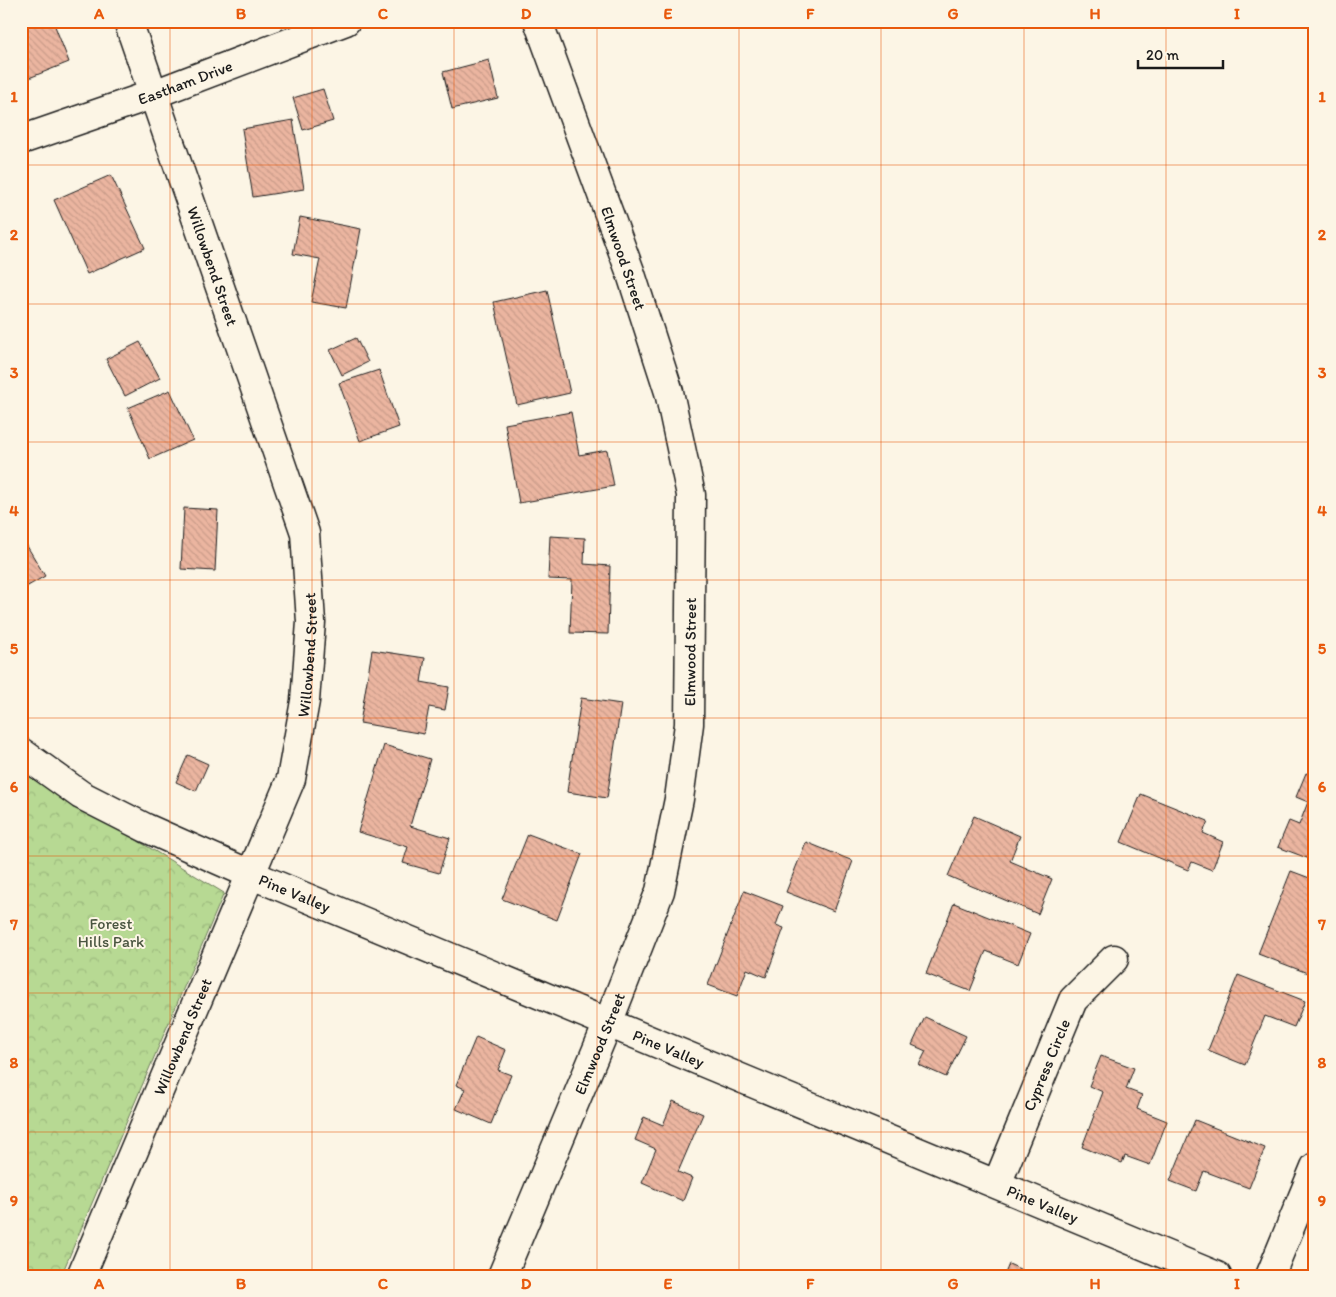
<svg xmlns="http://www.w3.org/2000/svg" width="1336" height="1297" font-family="Itim,sans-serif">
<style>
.forest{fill:url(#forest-crowns);stroke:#6a7a58}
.building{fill:url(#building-back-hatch);stroke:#1c1c1c}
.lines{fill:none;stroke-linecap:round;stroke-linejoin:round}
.minor-casing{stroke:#1c1c1c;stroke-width:31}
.minor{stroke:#fcf5e5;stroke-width:28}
.grid{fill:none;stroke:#e8590c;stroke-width:1;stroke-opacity:0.55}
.labels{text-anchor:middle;stroke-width:4;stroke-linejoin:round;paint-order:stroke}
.street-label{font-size:16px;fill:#1c1c1c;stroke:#fcf5e5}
.park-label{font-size:16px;fill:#4a5540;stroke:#fcf5e5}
.neatline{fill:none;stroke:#e8590c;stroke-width:2}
.grid-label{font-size:16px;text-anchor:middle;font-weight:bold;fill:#e8590c}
</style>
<defs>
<pattern id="forest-crowns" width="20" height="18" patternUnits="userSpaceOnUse" patternTransform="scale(1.25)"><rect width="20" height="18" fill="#b7d993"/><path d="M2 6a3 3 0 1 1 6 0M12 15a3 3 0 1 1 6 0" fill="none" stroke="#9dba7e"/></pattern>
<pattern id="building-back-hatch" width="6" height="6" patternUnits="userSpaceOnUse" patternTransform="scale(1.25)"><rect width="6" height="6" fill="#ebb5a0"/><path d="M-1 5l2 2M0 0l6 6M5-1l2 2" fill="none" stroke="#c99b89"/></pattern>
</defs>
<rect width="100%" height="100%" fill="#fcf5e5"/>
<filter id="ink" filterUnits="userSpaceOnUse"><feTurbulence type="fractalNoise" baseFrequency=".02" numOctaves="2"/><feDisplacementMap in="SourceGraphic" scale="10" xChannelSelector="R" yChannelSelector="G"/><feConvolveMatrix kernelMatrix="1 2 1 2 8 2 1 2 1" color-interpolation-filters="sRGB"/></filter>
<g filter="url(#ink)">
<!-- forest -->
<path class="forest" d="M21,770l203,123 -163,383h-40z"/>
<!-- building -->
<path class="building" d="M21,21h32l16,41 -40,16 -8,-20z
M489,60l9,38 -46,11 -9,-37z
M323,89l10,32 -30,9 -10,-32z
M293,120l11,69 -51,8 -11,-68z
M111,175l34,73 -58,26 -33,-74z
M300,217l61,12 -15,79 -35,-6 9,-43 -27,-5z
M547,290l23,103 -53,12 -23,-103z
M356,338l12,24 -26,13 -12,-25z
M140,342l20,36 -35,18 -19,-37z
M379,370l20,57 -39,14 -21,-58z
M170,390l23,50 -43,19 -22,-51z
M571,412l8,43 28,-5 7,36 -95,17 -14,-79z
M184,508l34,2 -3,61 -34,-2z
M21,536l24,40 -24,14z
M550,536l35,2 -1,26 26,2 -2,68 -38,-1 2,-53 -24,-1z
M372,650l53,8 -4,24 28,5 -4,23 -16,-3 -5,27 -64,-11z
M581,698l40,6 -14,94 -40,-6z
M384,745l46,14 -20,67 40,12 -11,35 -36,-10 5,-16 -50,-15z
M188,755l20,9 -12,27 -20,-9z
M1306,773l9,3v85l-37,-14 11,-26 10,4 9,-23 -12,-5z
M1141,794l67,27 -5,12 20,9 -11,28 -20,-8 -4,8 -67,-28z
M974,816l46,20 -10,25 42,18 -14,35 -90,-38z
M528,834l54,20 -25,66 -55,-21z
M806,842l47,19 -19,50 -48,-19z
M1291,871l24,9v83l-5,11 -52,-20z
M744,891l39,15 -7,19 8,3 -18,49 -19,-8 -10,27 -29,-11z
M954,903l76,31 -12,30 -32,-13 -16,40 -44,-17z
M1238,975l67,26 -11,26 -29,-11 -20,49 -37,-15z
M925,1017l41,19 -20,41 -27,-12 7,-14 -14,-6z
M476,1037l30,13 -8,20 13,5 -20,49 -35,-15 9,-20 -9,-4z
M1101,1056l33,12 -8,21 16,6 -5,14 30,12 -17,44 -25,-9 -3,7 -40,-16 21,-55 -14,-6z
M673,1101l30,13 -25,58 14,6 -9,23 -41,-18 14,-34 -21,-9 9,-23 19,8z
M1195,1120l70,28 -16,40 -45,-17 -8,20 -26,-10z
M1009,1264l26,12h-31z"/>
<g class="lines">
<!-- minor casing -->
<g class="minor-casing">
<g id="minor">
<path id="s1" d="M21,140l133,-46 192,-73"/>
<path id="s2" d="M21,752l60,43 65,33 106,47 965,401"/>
<path id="s3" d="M997,1184l76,-184 41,-41"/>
<path id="s4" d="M81,1276l210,-497 14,-78 6,-79 -6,-89 -177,-512"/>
<path id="s5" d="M502,1276l106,-253 52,-132 19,-92 10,-75 2,-229 -22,-103 -39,-121 -92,-250"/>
<path d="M1270,1276l45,-109"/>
</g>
</g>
<!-- minor -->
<use href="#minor" class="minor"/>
</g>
</g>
<!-- grid -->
<path class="grid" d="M170,21v1255M312,21v1255M454,21v1255M597,21v1255M739,21v1255M881,21v1255M1024,21v1255M1166,21v1255M21,165h1294M21,304h1294M21,442h1294M21,580h1294M21,718h1294M21,856h1294M21,993h1294M21,1132h1294"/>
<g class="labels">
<!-- street labels -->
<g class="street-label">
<text dy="6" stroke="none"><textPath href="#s1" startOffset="174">Eastham Drive</textPath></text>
<text transform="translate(624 258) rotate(71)" y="6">Elmwood Street</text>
<text transform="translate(213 266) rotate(71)" y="6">Willowbend Street</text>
<text dy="6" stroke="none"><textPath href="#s5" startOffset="658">Elmwood Street</textPath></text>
<text dy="6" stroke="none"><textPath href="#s4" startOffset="665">Willowbend Street</textPath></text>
<text dy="6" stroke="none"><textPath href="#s2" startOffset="309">Pine Valley</textPath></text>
<text dy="6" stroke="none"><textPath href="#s4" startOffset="260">Willowbend Street</textPath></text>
<text dy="6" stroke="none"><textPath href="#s5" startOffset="252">Elmwood Street</textPath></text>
<text dy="6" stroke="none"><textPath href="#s2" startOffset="714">Pine Valley</textPath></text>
<text dy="6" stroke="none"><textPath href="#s3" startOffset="129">Cypress Circle</textPath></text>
<text dy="6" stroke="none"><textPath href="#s2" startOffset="1119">Pine Valley</textPath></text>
</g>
<!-- park labels -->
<g class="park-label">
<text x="111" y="929">Forest<tspan x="111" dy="18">Hills Park</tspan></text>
</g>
</g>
<!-- margin -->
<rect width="1336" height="1297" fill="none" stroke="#fcf5e5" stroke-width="55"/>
<!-- scale -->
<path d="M1138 60v8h85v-8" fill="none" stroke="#1c1c1c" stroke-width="2.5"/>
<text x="1146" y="60" font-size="15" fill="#1c1c1c" stroke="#fcf5e5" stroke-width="4" paint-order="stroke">20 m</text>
<rect x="28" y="28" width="1280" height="1242" class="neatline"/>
<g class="grid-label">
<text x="99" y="19">A</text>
<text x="241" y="19">B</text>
<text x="383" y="19">C</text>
<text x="526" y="19">D</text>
<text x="668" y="19">E</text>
<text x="810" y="19">F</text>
<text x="953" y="19">G</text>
<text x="1095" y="19">H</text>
<text x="1237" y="19">I</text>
<text x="14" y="102">1</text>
<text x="1322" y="102">1</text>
<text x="14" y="240">2</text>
<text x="1322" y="240">2</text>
<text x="14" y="378">3</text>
<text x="1322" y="378">3</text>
<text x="14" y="516">4</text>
<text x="1322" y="516">4</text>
<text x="14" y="654">5</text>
<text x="1322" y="654">5</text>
<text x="14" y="792">6</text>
<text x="1322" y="792">6</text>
<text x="14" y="930">7</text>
<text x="1322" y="930">7</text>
<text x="14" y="1068">8</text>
<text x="1322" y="1068">8</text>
<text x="14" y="1206">9</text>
<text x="1322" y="1206">9</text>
<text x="99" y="1289">A</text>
<text x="241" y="1289">B</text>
<text x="383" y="1289">C</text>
<text x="526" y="1289">D</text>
<text x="668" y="1289">E</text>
<text x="810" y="1289">F</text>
<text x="953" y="1289">G</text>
<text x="1095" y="1289">H</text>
<text x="1237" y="1289">I</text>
</g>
</svg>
